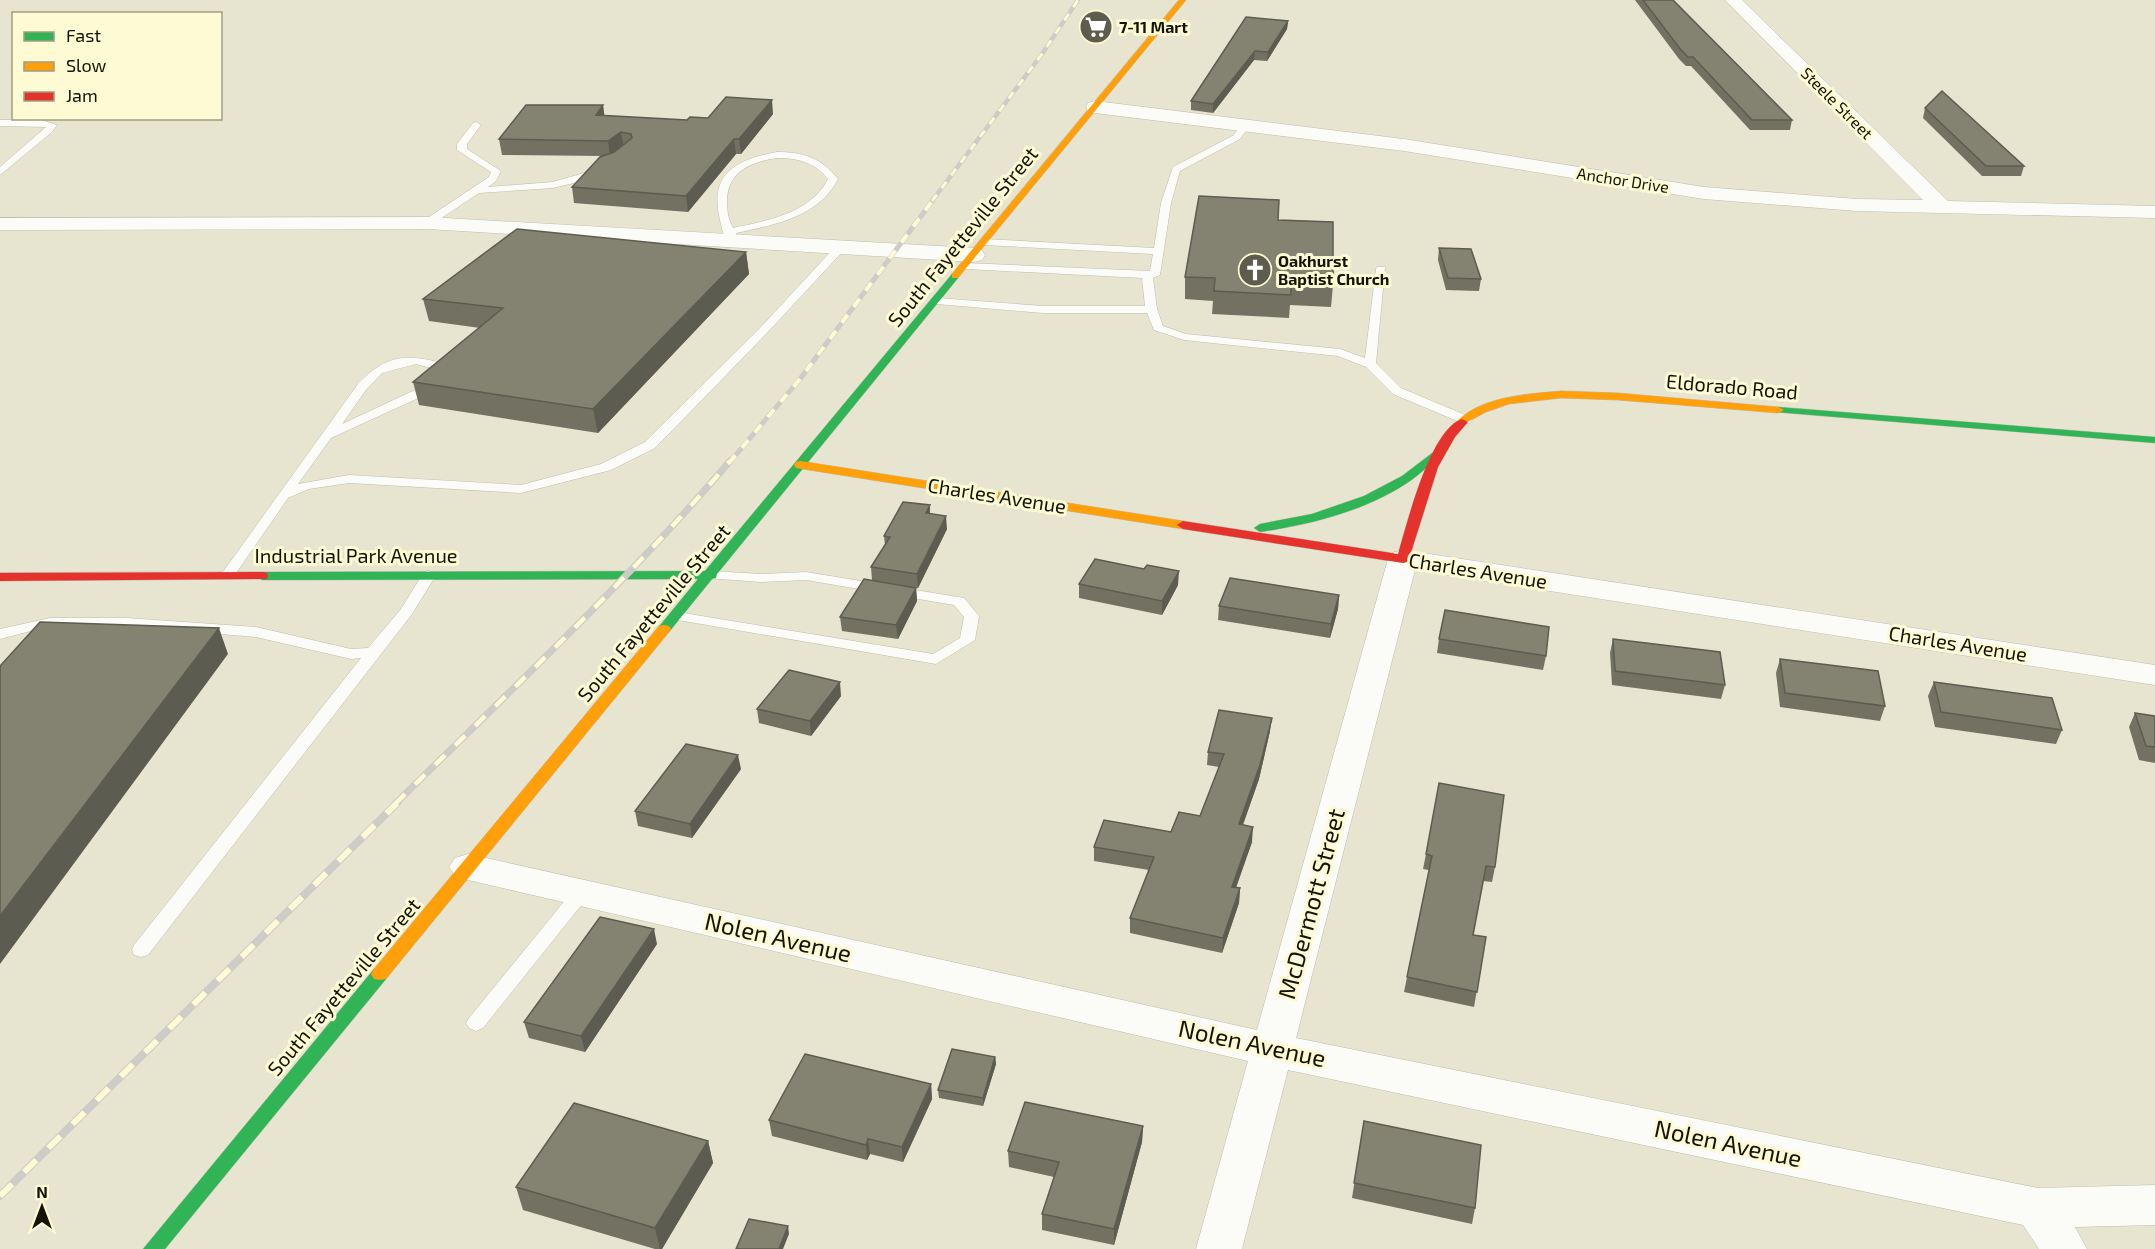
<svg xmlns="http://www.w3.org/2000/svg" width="2155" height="1249" font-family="'Exo 2',sans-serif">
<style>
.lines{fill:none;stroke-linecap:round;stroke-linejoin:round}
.lane-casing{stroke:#bebdad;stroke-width:1}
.street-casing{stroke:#bebdad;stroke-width:1}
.fast-casing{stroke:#bebdad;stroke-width:1}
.slow-casing{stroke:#bebdad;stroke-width:1}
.jam-casing{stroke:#bebdad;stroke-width:1}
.lane{fill:#fbfbf8;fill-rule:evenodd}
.street{fill:#fbfbf8;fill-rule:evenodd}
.fast{fill:#30b455;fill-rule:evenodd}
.slow{fill:#ff9f0a;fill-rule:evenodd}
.jam{fill:#e5322d;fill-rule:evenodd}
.rail-far3-casing{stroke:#cdccc6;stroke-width:4.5}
.rail-far2-casing{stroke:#cdccc6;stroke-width:5}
.rail-far1-casing{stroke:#cdccc6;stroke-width:7}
.rail-casing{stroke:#cdccc6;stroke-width:8}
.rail-far3{stroke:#fdfad4;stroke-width:3;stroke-dasharray:8;stroke-linecap:butt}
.rail-far2{stroke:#fdfad4;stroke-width:4;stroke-dasharray:10;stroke-linecap:butt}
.rail-far1{stroke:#fdfad4;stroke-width:4.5;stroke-dasharray:14;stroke-linecap:butt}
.rail{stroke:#fdfad4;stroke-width:6;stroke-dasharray:17;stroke-linecap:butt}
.wall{fill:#727162}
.shaded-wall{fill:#5c5c50}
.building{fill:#848372;stroke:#5c5c50;stroke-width:1.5}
.labels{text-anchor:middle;stroke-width:6;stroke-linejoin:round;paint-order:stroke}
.far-poi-label{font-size:16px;font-weight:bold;fill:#141306;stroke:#fdfad4;text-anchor:start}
.far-street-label{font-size:16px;fill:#141306;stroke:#fdfad4}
.street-label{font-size:20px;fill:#141306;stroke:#fdfad4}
.near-street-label{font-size:24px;fill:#141306;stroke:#fdfad4}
</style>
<rect width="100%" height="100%" fill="#e7e5d0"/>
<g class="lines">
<!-- lane casing -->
<g class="lane-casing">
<path id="lane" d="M0,120h41l16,5 -5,7 -52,43v-8l46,-40 -46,-1z
M476,122l5,3 -14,19v5l34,22 -5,10 -8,6 65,-5 44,-13 5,3 -16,8 -33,8 -74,5 -48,32h-8v-4l66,-44 2,-5 -34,-22v-6l16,-21z
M1242,123l8,2 -10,14 -60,32 -9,32 -11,72 -7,3 4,31 6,17 23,8 154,15 25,9 11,-89 1,-2h8l-9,96 25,25 69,29 2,3 -2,3h-8l-69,-29 -27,-27 -28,-11 -154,-16 -30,-10 -7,-17h-104l-106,-9 -6,-3 6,-3 106,8h102l-3,-28 -176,-9 -5,-3 5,-3 184,8 3,-17 -168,-9 -5,-3 5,-3 169,9 7,-45 12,-36 61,-32z
M777,152c26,0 45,6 61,27 -19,38 -64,46 -102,54l-1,11h-8c-19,-54 -13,-81 50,-92zM777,158c21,0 37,4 51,21 -17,34 -61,42 -95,49 -5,-9 -6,-18 -6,-28 1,-29 24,-38 50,-42z
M840,245l5,3 -1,2 -78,84 -111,114 -44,22 -90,23 -172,-10 -40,6 -21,9 -56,81h-10l-2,-3 138,-192c27,-28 46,-31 83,-21l3,13 -19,19 -94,43 -33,46 51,-9 172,10 80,-21 44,-22 113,-112 78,-84zM416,364l15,4 1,7 -15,14 -75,35 24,-34 16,-17z
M429,571l7,4 -24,39 -264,341 -7,2 -7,-2 -2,-5 2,-5 227,-287 -10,1 -95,-22 -129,-11h-77l-50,13v-10l50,-11h77l129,9 95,22 17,-1 33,-39 23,-37z
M711,571l50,3 45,-2 158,26 15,18 -4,24 -39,24 -264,-45 -2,-3 2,-3 5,-1 256,42 27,-16 4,-21 -10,-12 -148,-25 -45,2 -55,-4 -2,-3 2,-3z
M581,887l6,1 3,5 -3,5 -104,130 -7,3 -7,-3 -3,-5 3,-5 106,-130z"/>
</g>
<!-- street casing -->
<g class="street-casing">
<path id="street" d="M1725,0h17l206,201 207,5v12l-298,-7 -153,-12 -300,-48 -309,-38 -7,-2 -2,-4 2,-4 7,-2 309,38 300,48 153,12 66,1z
M427,217l547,31 8,2 3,5 -3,5 -8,2 -547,-33 -427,1v-12z
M1403,550l752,115v20l-740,-115 -119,468 742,150 117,-3v40l-80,2 12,22h-48l-16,-24 -735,-155 -46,179h-46l52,-188 -780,-181 -13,-4 -6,-9 6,-9 13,-4 789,176 131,-471 4,-6z"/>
</g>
<!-- fast casing -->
<g class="fast-casing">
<path id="fast" d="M955,273l3,1v4l-241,296 -1,4 -4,1 -43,53h-10l-2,-3 41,-50 -436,1 -6,-4 6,-4 443,-1 247,-297z
M1778,407l377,30v6l-381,-31v-4z
M1435,451l6,4 -2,2c-10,8 -19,17 -29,24 -44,30 -98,43 -150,51l-6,-4 6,-4 52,-10 52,-18 38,-20z
M380,968l6,1 3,5 -3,5 -221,270h-22l231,-280z"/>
</g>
<!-- slow casing -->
<g class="slow-casing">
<path id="slow" d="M1179,0h7l-228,278h-6v-4z
M1561,391l57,2 160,14 6,3 -6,3 -160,-13 -57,-2 -52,6 -23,8 -24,13 -6,-3c26,-26 71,-28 105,-31z
M800,461l383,60 6,4 -6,4 -387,-61 -2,-3 2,-3z
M664,625l5,1 2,3 -2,3 -283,347 -6,1 -6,-1 -3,-5 3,-5 285,-343z"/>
</g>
<!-- jam casing -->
<g class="jam-casing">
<path id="jam" d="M1462,419l6,3 -13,15 -17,30 -30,95 -5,1 -220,-34 -6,-4 6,-4 215,33c9,-30 32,-125 64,-135z
M262,572l5,1 1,3 -1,3 -267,2v-8z"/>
</g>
<!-- lane -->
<use href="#lane" class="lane"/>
<!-- street -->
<use href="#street" class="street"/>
<!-- fast -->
<use href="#fast" class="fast"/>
<!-- slow -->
<use href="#slow" class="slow"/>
<!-- jam -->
<use href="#jam" class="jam"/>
<!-- rail-far3 casing -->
<g class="rail-far3-casing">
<path id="rail-far3" d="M932,201l110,-147 36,-54"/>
</g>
<!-- rail-far2 casing -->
<g class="rail-far2-casing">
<path id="rail-far2" d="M729,463l71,-84 133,-179"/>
</g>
<!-- rail-far1 casing -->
<g class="rail-far1-casing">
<path id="rail-far1" d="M395,804c114,-112 231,-221 335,-343"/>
</g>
<!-- rail casing -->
<g class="rail-casing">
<path id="rail" d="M0,1196l397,-393"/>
</g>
<!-- rail-far3 -->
<use href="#rail-far3" class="rail-far3"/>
<!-- rail-far2 -->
<use href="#rail-far2" class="rail-far2"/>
<!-- rail-far1 -->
<use href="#rail-far1" class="rail-far1"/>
<!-- rail -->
<use href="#rail" class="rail"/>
</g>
<!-- wall -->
<path class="wall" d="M1635,0h38l119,120 -2,10h-40l-59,-64h-5l-7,-7z
M1288,21l-1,8 -20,32 -13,-1 -41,53 -22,-3v-9z
M603,105l1,11 83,4 21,-2 65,-4 -32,40h-5l-48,58 -114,-9 -2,-16 33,-31 -103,-1 -3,-16z
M1925,108l99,58 -3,10h-39l-59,-58z
M1278,220l55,65 -2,22 -41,-2 -1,13 -77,-4 1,-13 -28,-2v-22z
M1439,248l42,31 -2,12 -33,-1 -8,-30z
M746,252l3,22 -151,159 -179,-28 -6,-23 67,-54 -51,-7 -6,-22z
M930,514l17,15 -29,59h-2l1,13 -19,38 -56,-8 -2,-14 32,-37 -1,-13 14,-22 -1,-9z
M1079,584l99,1 -16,30 -83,-17z
M1339,595l-1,14 -8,29 -112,-18 1,-14z
M1439,639l107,17 -3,14 -106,-17z
M1613,639l112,46 -4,14 -109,-14 -2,-32z
M1780,659l105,47 -5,15 -100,-14 -4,-34z
M1934,682l128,48 -6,14 -121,-17 -7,-31z
M841,696l-30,40 -52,-13 -2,-14z
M2135,713l20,3v47l-16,-3 -10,-33z
M1270,731l-11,48 -16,46 9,17 -16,46h4l-1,15 -17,50 -92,-20v-15l19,-48 -55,-9v-14l77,-15 29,-16 19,-49 -12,-2 1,-13z
M741,769l-49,69 -54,-12 -3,-15z
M1426,854l69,13 -3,15 -9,-1 -10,54 13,2 -12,70 -70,-15 25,-122 -6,-1z
M657,944l-72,108 -56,-14 -5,-16z
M995,1057l1,7 -13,42 -44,-8 -1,-8z
M931,1084l1,15 -29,63 -33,-8 -3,6 -95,-24 -3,-16z
M1364,1121l111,87 -3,16 -120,-26z
M1143,1126l-1,16 -28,103 -72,-15v-16l12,-37 -45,-10 -1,-16z
M708,1141l5,22 -51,86h-7l-132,-39 -7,-23z"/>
<!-- shaded-wall -->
<path class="shaded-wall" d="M1288,21l-1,8 -20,32 1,-9z
M1255,51l-1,9 -41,53v-9z
M772,100l1,14 -32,40 -2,-15z
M603,105l2,15 -9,-5z
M621,132l3,15 -14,9 -2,-15z
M734,139l2,15 -48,58 -2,-16z
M746,252l3,22 -151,159 -5,-24z
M930,505v13l-4,-5z
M946,516l1,13 -29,59 -1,-14z
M1179,571l-1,14 -16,30v-14z
M916,588l1,13 -19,38 -2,-14z
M1339,595l-1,14 -8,29 1,-14z
M219,628l9,26 -228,310v-48z
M840,682l1,14 -30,40 -1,-15z
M1272,718l-2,13 -11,48 -21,59 1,-14z
M738,755l3,14 -49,69 -2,-14z
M1253,827l-1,15 -21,59 1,-14z
M1240,888l-1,15 -17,50 1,-15z
M654,929l3,15 -72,108 -4,-16z
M995,1057l1,7 -13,42v-8z
M931,1084l1,15 -29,63 -1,-15z
M1143,1126l-1,16 -28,103v-16z
M868,1139l2,15 -3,6 -1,-15z
M708,1141l5,22 -51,86h-2l-5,-21z
M788,1226l1,8 -6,15h-4z"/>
<!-- building -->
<path class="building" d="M1643,0h30l119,120h-40l-59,-63h-5l-7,-7z
M1246,17l42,4 -20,31 -13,-1 -42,53 -22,-3z
M1942,91l82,75h-38l-61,-58z
M726,97l46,3 -33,39h-5l-48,57 -114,-9 28,-30 14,-5 18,-14 -1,-4 -10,-2 -13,9 -109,-2 27,-34h77l-7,10 91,5 3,-3 18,1z
M1199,196l80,4 -1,20 55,2v63l-42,-2v12l-77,-4 1,-13 -30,-1z
M517,229l229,23 -153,157 -180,-27 90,-74 -80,-9z
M1439,248l32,1 10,30 -33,-1z
M903,502l27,3 -4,8 20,3 -29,58 -46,-7 19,-30 -6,-1z
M1095,559l49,10 3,-4 32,6 -17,30 -83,-17z
M1230,578l109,17 -8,29 -112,-18z
M864,579l52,9 -20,37 -56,-8z
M1445,610l104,17 -3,29 -107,-17z
M40,622l179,6 -219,288v-250z
M1613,639l107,13 5,33 -110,-14z
M1780,659l98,12 7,35 -100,-13z
M789,670l51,12 -30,39 -53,-12z
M1934,682l118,16 10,32 -121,-18z
M1219,710l53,8 -12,47 -21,59 14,3 -21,60 8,1 -17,50 -93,-20 24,-61 -60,-10 10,-27 67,12 8,-20 21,4 24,-62 -16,-2z
M2135,713l20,3v31l-9,-1z
M686,744l52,11 -48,69 -55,-13z
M1439,783l65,12 -9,72 -9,-1 -13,69 13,2 -9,55 -70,-15 25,-121 -6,-2z
M600,917l54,12 -73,107 -57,-14z
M952,1049l43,8 -12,41 -45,-8z
M805,1054l126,30 -29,63 -34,-8 -2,6 -97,-25z
M1025,1102l118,24 -29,103 -72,-15 17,-52 -51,-11z
M574,1103l134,38 -53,87 -139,-41z
M1364,1121l117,24 -6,63 -121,-25z
M749,1219l39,7 -9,23h-43z"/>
<!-- icons -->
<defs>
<g id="supermarket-disc" transform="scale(1.725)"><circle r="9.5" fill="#5e5c4d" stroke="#fdfad4"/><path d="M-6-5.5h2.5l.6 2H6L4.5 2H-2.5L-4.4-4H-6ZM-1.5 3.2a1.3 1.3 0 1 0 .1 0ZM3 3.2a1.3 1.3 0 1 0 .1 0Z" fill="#fff"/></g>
<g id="church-disc" transform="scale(1.725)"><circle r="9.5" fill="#5e5c4d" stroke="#fdfad4"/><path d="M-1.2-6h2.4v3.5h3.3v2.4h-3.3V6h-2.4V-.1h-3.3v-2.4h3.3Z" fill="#fff"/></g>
</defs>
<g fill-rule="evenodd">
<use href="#supermarket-disc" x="1096" y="27"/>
<use href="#church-disc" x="1255" y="270"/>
</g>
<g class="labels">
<!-- far-poi labels -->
<g class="far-poi-label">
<text x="1119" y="33">7-11 Mart</text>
<text x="1278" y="267">Oakhurst<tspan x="1278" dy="18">Baptist Church</tspan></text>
</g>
<!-- far-street labels -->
<g class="far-street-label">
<text transform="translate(1837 103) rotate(45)" y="6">Steele Street</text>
<text transform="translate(1623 180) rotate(9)" y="6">Anchor Drive</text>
</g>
<!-- street labels -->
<g class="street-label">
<text transform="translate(963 237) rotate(-51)" y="7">South Fayetteville Street</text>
<text transform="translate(1732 387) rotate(5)" y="7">Eldorado Road</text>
<text transform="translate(997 496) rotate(9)" y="7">Charles Avenue</text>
<text x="356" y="563">Industrial Park Avenue</text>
<text transform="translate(1478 571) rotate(9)" y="7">Charles Avenue</text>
<text transform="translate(654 613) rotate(-50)" y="7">South Fayetteville Street</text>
<text transform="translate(1958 644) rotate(9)" y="7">Charles Avenue</text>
<text transform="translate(344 987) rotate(-50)" y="7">South Fayetteville Street</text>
</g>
<!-- near-street labels -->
<g class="near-street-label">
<text transform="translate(1312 904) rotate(-75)" y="8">McDermott Street</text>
<text transform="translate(778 938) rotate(13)" y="8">Nolen Avenue</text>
<text transform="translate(1252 1044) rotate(12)" y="8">Nolen Avenue</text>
<text transform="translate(1728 1144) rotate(12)" y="8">Nolen Avenue</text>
</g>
</g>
<!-- legend -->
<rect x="12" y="12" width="210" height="108" fill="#fdfad4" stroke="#a09e82" stroke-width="1.5"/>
<rect x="24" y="32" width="30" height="9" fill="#30b455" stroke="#a09e82" stroke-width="1.5"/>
<text x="66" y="42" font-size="18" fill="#141306">Fast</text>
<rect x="24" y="62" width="30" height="9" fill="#ff9f0a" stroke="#a09e82" stroke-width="1.5"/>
<text x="66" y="72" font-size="18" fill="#141306">Slow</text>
<rect x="24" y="92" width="30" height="9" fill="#e5322d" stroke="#a09e82" stroke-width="1.5"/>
<text x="66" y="102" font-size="18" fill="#141306">Jam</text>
<!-- north arrow -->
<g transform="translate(42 1207)" stroke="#fdfad4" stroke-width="4.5" paint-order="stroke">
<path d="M0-4.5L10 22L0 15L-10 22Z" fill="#141306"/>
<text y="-9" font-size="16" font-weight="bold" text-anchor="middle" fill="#141306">N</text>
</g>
</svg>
